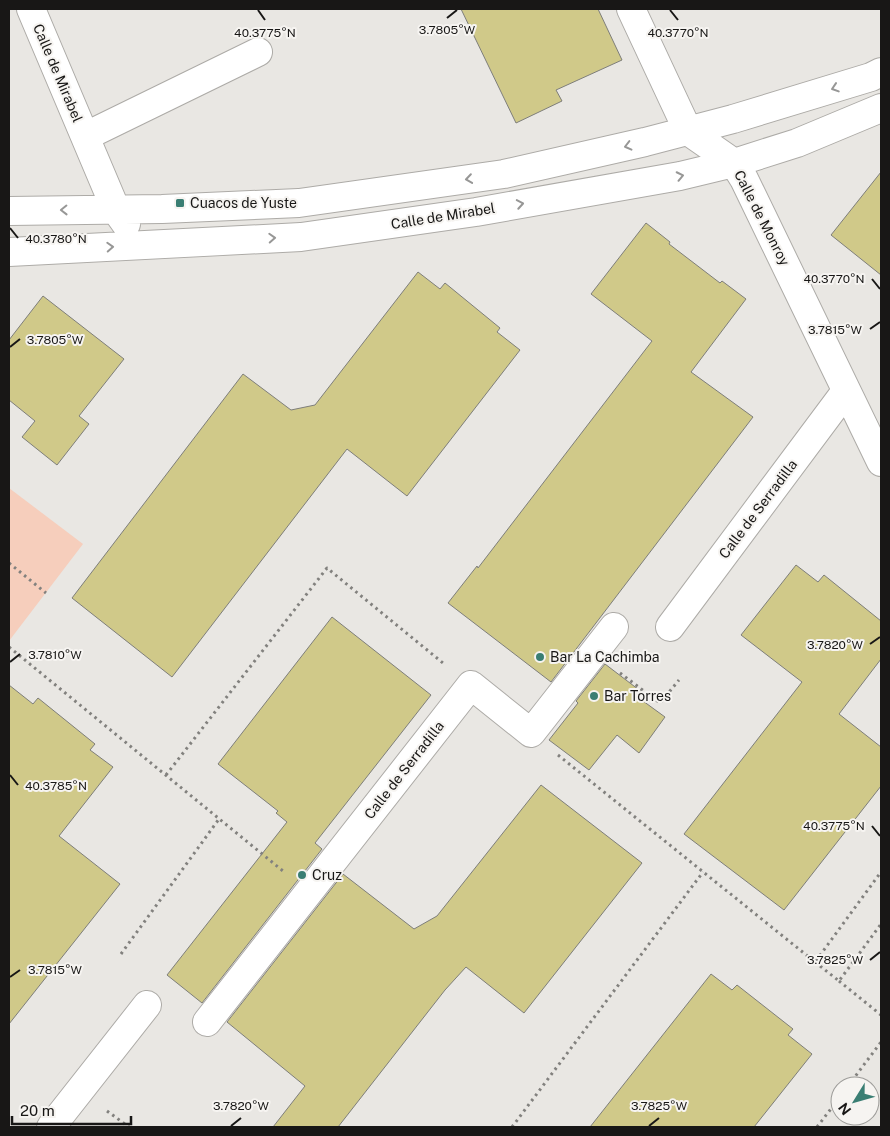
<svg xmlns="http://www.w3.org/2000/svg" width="890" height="1136" font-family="'Public Sans',sans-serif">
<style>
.green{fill:#f6cebc}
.building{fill:#d0c989;stroke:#7e7e7a}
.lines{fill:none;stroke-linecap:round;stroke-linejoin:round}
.minor-casing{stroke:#adaba7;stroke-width:30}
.path{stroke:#82817e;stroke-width:3;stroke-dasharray:2.5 4;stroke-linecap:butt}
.minor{stroke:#fff;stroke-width:28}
.oneway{stroke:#979796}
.ticks{fill:none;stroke:#181716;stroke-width:2}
.poi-dot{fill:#3a7e73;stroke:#f6f4f1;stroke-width:2}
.labels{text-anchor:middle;stroke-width:4;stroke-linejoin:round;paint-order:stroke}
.street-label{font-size:14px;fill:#181716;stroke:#f6f4f1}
.poi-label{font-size:14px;fill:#181716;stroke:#f6f4f1;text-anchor:start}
.ticks-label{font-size:12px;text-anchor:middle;fill:#181716;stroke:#f6f4f1;stroke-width:4;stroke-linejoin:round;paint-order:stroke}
</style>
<rect width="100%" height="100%" fill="#e9e7e3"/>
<!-- green -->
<path class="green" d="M9,488l74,56 -74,97z"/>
<!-- building -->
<path class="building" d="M461,9h137l24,51 -66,30 6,11 -46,22z
M881,172v103l-50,-40z
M646,223l24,19 -1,2 51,39 2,-2 24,18 -55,73 62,45 -202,265 -103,-79 29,-37 1,2 174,-227 -61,-47z
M418,272l22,17 5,-6 55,45 -3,4 23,18 -113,146 -60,-47 -175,228 -100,-79 171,-224 48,36 24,-5z
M43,296l81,63 -45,57 10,8 -32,41 -35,-28 13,-16 -26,-21v-60z
M796,565l22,17 6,-7 57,46v38l-42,55 42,33v39l-97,124 -100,-76 118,-152 -61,-47z
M332,617l99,78 -116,148 7,6 -120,154 -35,-28 120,-153 -11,-9 2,-2 -60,-47z
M605,664l42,32 -4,5 22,16 -26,36 -22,-18 -28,35 -40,-30 29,-37 -2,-2z
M9,685l24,19 5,-6 57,46 -5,6 23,17 -54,69 61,48 -111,140z
M541,785l101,78 -118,150 -58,-46 -21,23 -107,137h-65l32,-41 -78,-64 116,-148 71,55 23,-13z
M711,974l21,16 5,-5 56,44 -5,6 24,19 -58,73h-164z"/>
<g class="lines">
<!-- minor casing -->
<g class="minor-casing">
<path id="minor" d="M31,9l85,201 10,14
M631,9l57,122 46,32 10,16 137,283
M86,136l172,-84
M9,211l153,-2 137,-6 205,-29 141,-32 88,-23 138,-42 10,-5
M9,252l292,-15 175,-25 204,-36 54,-13 63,-20 84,-35
M670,627l176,-236
M207,1022l264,-337 60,48 83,-106
M51,1127l96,-122"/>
</g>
<!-- path -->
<path class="path" d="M9,563l37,30
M9,647l274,224
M620,673l40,30 19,-23
M558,755l257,207 66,-90
M166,775l161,-207 116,95
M121,954l98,-135
M815,962l24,19 42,-57
M839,981l42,34
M848,1086l33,-44
M107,1111l22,16
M512,1127l191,-255
M817,1127l23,-30"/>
<!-- minor -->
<use href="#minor" class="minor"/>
</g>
<!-- one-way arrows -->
<defs><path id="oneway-chevron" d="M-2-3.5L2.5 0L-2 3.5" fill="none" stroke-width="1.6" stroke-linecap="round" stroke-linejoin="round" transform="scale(1.25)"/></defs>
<g class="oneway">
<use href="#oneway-chevron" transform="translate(835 88) rotate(162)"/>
<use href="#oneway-chevron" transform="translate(628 146) rotate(166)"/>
<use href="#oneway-chevron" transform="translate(680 176) rotate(-12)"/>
<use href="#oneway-chevron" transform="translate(469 179) rotate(172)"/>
<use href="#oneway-chevron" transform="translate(520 204) rotate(-10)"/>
<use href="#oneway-chevron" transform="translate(64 210) rotate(179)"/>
<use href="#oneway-chevron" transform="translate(272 238) rotate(-3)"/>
<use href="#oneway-chevron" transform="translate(110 247) rotate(-3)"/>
</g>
<!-- ticks -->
<path class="ticks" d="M258,10l7,10M670,10l8,10M447,18l10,-8M10,228l8,10M872,279l8,10M870,329l10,-7M10,347l10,-8M870,644l10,-7M10,662l10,-8M10,775l8,10M872,826l8,10M870,960l10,-8M10,977l10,-7M231,1126l10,-8M649,1126l10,-8"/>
<!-- markers -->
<g class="poi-dot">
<rect x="175" y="198" width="10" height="10" rx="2.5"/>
<circle cx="540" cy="657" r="5"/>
<circle cx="594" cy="696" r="5"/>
<circle cx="302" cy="875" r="5"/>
</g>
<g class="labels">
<!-- street labels -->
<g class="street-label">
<text transform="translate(58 73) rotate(67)" y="5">Calle de Mirabel</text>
<text transform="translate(443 216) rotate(-9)" y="5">Calle de Mirabel</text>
<text transform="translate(762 218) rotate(63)" y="5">Calle de Monroy</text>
<text transform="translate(758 509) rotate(-53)" y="5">Calle de Serradilla</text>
<text transform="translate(404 770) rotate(-52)" y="5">Calle de Serradilla</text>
</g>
<!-- poi labels -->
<g class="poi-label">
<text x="190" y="208">Cuacos de Yuste</text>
<text x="550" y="662">Bar La Cachimba</text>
<text x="604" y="701">Bar Torres</text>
<text x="312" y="880">Cruz</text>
</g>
</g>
<g class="ticks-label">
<text x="447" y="34">3.7805°W</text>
<text x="265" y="37">40.3775°N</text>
<text x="678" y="37">40.3770°N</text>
<text x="56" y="243">40.3780°N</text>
<text x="834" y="283">40.3770°N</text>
<text x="835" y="334">3.7815°W</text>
<text x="55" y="344">3.7805°W</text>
<text x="835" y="649">3.7820°W</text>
<text x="55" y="659">3.7810°W</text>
<text x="56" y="790">40.3785°N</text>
<text x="834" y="830">40.3775°N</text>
<text x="835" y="964">3.7825°W</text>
<text x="55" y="974">3.7815°W</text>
<text x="241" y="1110">3.7820°W</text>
<text x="659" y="1110">3.7825°W</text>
</g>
<!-- border -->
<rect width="890" height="1136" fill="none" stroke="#181716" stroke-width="20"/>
<!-- north arrow -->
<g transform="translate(855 1101) rotate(233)"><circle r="24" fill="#f6f4f1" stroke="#9d9c99"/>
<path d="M0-4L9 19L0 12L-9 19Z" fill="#3a7e73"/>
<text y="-8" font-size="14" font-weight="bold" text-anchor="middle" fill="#181716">N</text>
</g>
<!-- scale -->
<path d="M12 1116v8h119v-8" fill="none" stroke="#181716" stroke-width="2.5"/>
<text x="20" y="1116" font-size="15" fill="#181716" stroke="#f6f4f1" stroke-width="4" paint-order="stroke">20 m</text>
</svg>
